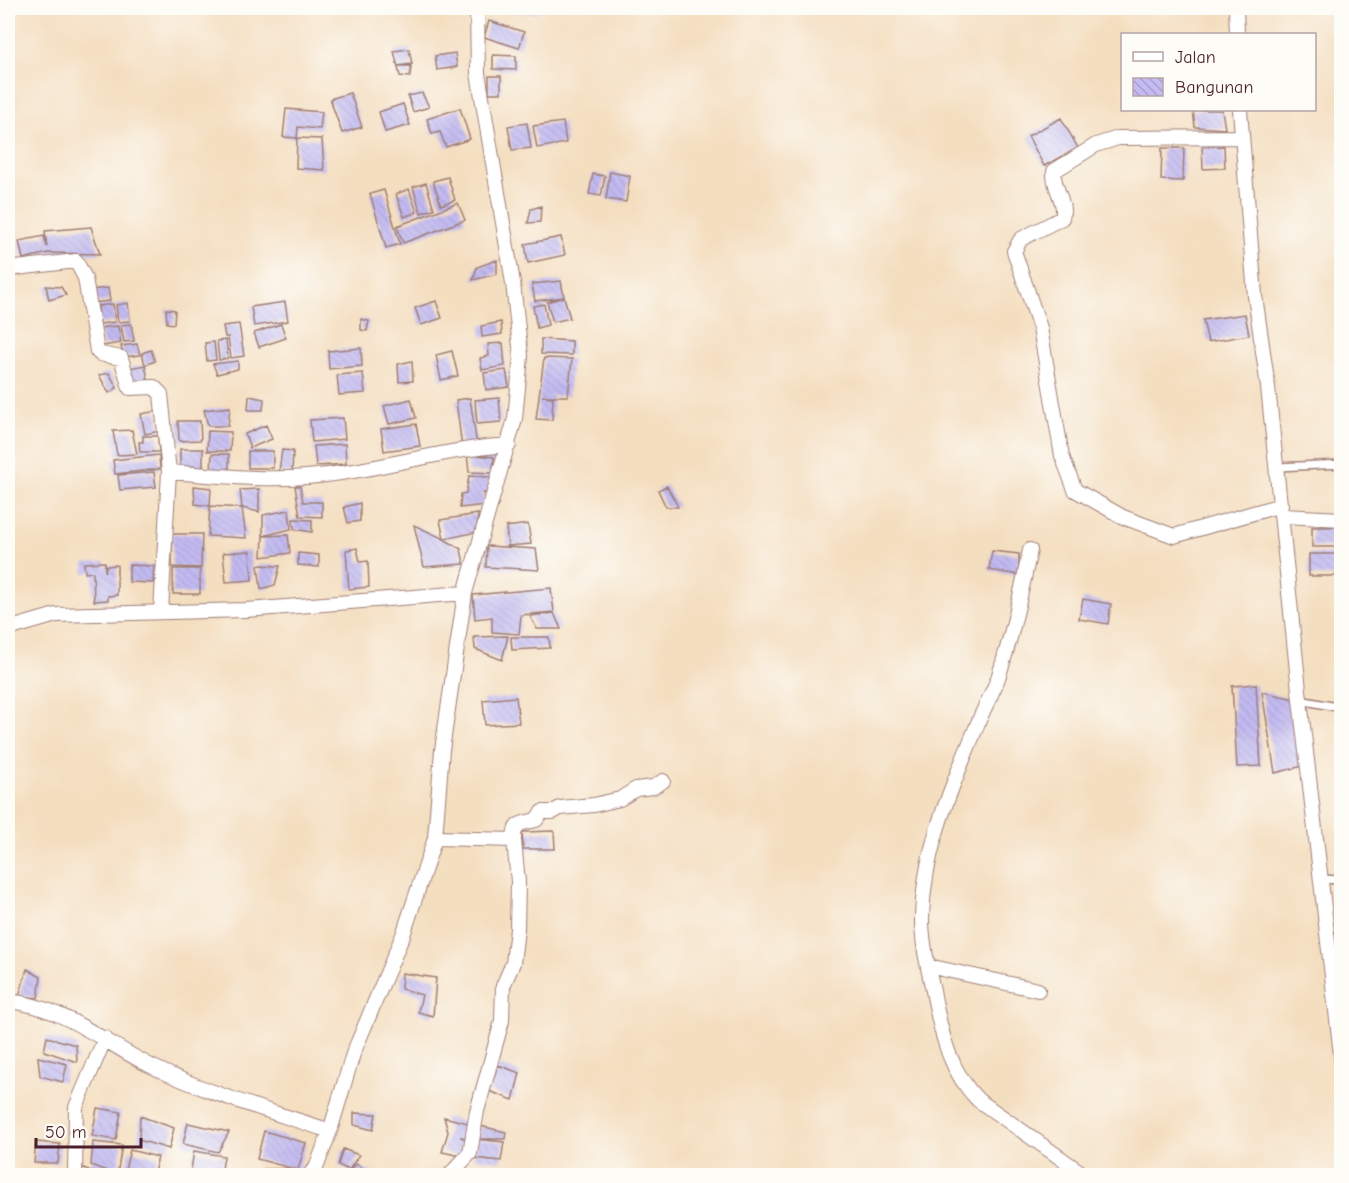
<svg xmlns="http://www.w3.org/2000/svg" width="1349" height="1183" font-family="'Comic Neue',sans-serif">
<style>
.building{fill:url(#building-back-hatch)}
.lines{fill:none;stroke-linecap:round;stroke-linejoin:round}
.service-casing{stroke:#9f7e76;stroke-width:10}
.minor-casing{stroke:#9f7e76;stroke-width:16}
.service{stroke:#fff;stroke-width:7}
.minor{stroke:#fff;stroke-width:14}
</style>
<defs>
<pattern id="building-back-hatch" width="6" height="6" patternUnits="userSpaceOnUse" patternTransform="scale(1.5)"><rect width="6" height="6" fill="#c3bbf2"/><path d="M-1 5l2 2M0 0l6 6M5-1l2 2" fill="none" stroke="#a9a0d0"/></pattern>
</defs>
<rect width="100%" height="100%" fill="#fdfcf7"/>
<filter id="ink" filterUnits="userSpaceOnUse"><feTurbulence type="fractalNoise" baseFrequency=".0167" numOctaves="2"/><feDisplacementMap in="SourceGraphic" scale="12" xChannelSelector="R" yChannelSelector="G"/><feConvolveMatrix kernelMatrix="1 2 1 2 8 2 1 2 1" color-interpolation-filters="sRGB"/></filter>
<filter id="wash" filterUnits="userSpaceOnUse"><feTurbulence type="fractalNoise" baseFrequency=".008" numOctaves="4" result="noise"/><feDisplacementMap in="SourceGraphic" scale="24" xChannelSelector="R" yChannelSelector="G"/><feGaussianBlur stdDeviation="1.35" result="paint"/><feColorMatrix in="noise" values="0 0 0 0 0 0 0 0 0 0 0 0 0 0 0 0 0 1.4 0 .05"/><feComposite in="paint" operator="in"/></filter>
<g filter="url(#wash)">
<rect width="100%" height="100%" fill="#f4dec0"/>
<g id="blocks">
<!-- building -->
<path class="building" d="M422,8h13v4l-13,1z
M516,8h23l-2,5 -22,-1z
M489,21l35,11 -5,16 -35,-11z
M409,49l3,15 -14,2h13l-1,11 -10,-1 -6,-25z
M455,53l2,14 -20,3 -2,-14z
M493,55l23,1v14l-23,-1z
M489,76h12v17h-12z
M350,93l12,34 -20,6 -12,-34z
M422,93l7,14 -16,5 -5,-16z
M403,104l7,21 -25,7 -6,-20z
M460,108l10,31 -24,8 -6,-15 -8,2 -5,-15z
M286,109l36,3 -2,17 -22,-2 -1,11 -14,-1z
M1193,110h29l3,19 -30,-2z
M1061,118l17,30 -34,18 -16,-30z
M563,122l3,21 -29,5 -4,-22z
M527,123l4,25 -19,2 -4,-24z
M297,138l25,1 2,31 -28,-2z
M1224,146l1,22 -22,1 -1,-22z
M1162,148h22l-1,33 -22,-1z
M610,172l20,4 -4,26 -20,-3z
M593,174l12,2 -4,20 -12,-2z
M448,177l7,23 -14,5 -8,-24z
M426,183l8,26 -13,4 -8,-26z
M409,189l8,23 -13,5 -8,-23z
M384,190l16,54 -14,4 -16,-54z
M458,203l7,17 -62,23 -6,-17z
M541,206l-1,16 -12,1 3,-14z
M91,227l9,27 -52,-1 -25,6 -4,-18 25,-5 3,11 -2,-16z
M561,237l4,18 -37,8 -3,-19z
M497,260v14l-24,6 4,-13z
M561,281l3,16 -29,4 -3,-17z
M46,286l15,1 5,8 -17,5z
M108,288l2,13 -18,2 -2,-13z
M564,297l6,21 -17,4 -6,-20z
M436,301l6,17 -21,7 -6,-17z
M285,302l3,19 -34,5 -3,-19z
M128,303l2,18 -12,1 -2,-17z
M113,304l2,18 -15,2 -2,-18z
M544,304l4,21 -11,3 -4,-22z
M166,309l9,1 -1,14 -7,-1z
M1245,314l4,21 -41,7 -5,-22z
M361,319l8,2 -2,10 -6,-1z
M501,322l1,12 -20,3 -1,-11z
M131,324l3,17 -10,1 -3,-17z
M239,324l5,32 -13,2 -3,-21h-3l-2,-11z
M281,324l5,14 -27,9 -5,-14z
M118,326l3,17 -18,3 -3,-18z
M541,339l31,2v14l-31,-1z
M226,340l2,18 -9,2 -2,-19z
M214,342l2,18 -9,1 -2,-18z
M503,343l2,23 -23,4 -2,-12 9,-2 -1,-12z
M137,344l3,11 -17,2 -2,-11z
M361,348l1,18 -33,3 -1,-18z
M151,350l4,11 -10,4 -3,-12z
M452,351l6,25 -17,4 -5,-25z
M544,358l28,1 -4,37h-26l11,1 -1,23 -16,-1z
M238,361v8l-21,5 -4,-10z
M412,361l1,20 -14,1 -1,-18z
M145,365l4,19 -16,3 -4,-19z
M506,370l3,17 -23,3 -2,-17z
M109,373l8,15 -8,5 -10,-18z
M363,373l2,20 -26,2 -2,-20z
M249,396l15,3 -1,11h-15z
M470,398l7,48 -15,2 -6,-48z
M499,398l2,24 -24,2 -2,-24z
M411,399l5,19 -27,6 -5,-18z
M230,407l-2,19h-20l-4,-16z
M157,411l4,20 -16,3 -4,-20z
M343,418l2,21 -33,3 -2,-22z
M178,421h22l1,19 -22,1z
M416,424l4,22 -36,5 -3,-22z
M266,425l6,14 -22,9 -5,-14z
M132,430l5,24 -20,1 -4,-24z
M208,431l23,1 -1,19h-23z
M143,436h15l1,16h-19l-1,-10h4z
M345,444l1,20 -30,2 -2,-20z
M180,449h23v22h-23z
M282,450l11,1 -1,22 -13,-1z
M248,451h25v17h-25z
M212,454h17v16h-18z
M467,454l27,3 -1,16 -24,-1z
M159,455l1,14 -45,5 -2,-14z
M154,472l2,15 -36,3 -2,-15z
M469,476l22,1 -2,16h-6l2,12 -25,3 1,-14 5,-1z
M194,486l17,2 -1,18 -15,-2z
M295,486h5l3,16h19v15l-22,-1z
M667,486l11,21h-12l-8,-17z
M259,489v23l-17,-4 -2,-18z
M360,503v18l-12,2 -4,-16z
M210,506l32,2 4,30 -38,-2z
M289,510l2,19 -28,7v-21z
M478,514l-1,18 -33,7 17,10 3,15 -40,3 -10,-42 30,14 -4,-19z
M293,519l19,1v12l-18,-3z
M528,524l3,20 -23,2 -2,-19z
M1312,527h29v20h-29z
M172,534h30l-1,34 -29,-1z
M288,535l2,18 -28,4 1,-21z
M487,546l49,3 3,21 -53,-3z
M357,548l3,14 8,-1 1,26 -20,2 -3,-39z
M250,551l2,29 -26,2 -3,-29z
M992,551l27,3v21l-30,-5z
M298,553l21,2v12l-21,-2z
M1309,554h32v22h-32z
M105,562v10l1,-6 11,-1v30l-9,1v4l-14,1 -1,-29 -8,1 -1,-10z
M129,565l25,1 -1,17 -24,-1z
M258,565l22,1 -5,19 -14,4z
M173,569h27v25h-27z
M551,588l3,24 -33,3 -2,19 -27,-2v-15l-17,2 -2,-24z
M1083,599l28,5 -3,20 -29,-5z
M554,613l7,16h-24l-7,-13z
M508,636l-6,24 -27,-11 -1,-12z
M511,637h38l1,11 -38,2z
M1256,684l5,82 -24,1 -5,-81z
M1262,692l38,8 7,65 -32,8z
M516,697l3,26 -34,2 -2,-25z
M554,831l1,18h-32l-1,-17z
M27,969l14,8 -3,21 -19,-2z
M402,973l34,5 -3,38 -15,-4 4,-17 -21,-6z
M47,1037l29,8 1,17 -33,-11z
M38,1057l29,7 -4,18 -23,-6z
M498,1065l22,8 -7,27 -24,-9z
M97,1108l24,4 -5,28 -24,-4z
M354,1113l22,1 -3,16 -19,-5z
M140,1116l34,12 -5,21 -30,-9z
M444,1117l24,6 -1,15 -7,-1 8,2 -2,18 -24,-5 6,-20z
M188,1123l41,9 -11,20 -35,-8z
M480,1126l26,6 -1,7h-29l28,3 -3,19 -27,-3 2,-19z
M264,1131l42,12 -8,27 -41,-11z
M36,1142l24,2 -2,19h-24z
M93,1142l29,3 -5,30 -26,-10z
M343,1149l16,6 -10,15 -11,-5z
M130,1150l28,7 -5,19 -28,-6z
M194,1151l30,5 -3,20h-31z
M356,1164l16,9 -28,3z
M81,1167l22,9h-26z"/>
</g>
</g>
<g filter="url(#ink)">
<use href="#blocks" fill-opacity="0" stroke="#9f7e76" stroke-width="1.5"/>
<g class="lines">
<!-- service casing -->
<g class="service-casing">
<path id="service" d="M1277,467l65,-3
M1300,700l42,8
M1320,879l22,1"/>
</g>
<!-- minor casing -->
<g class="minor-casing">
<path id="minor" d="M1236,8l1,26
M1240,110l15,186 13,91 32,313 42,363
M1242,137l-124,1 -22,7 -42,26c-2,16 13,31 8,47l-41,21 -7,12 26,77 22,128 13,34 48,27 51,19 107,-31
M8,269l68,-8 9,17 12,73 3,3 21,4 9,30 24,-1 7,7 8,78 -8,140
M169,472c46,3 92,9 137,5 69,-5 134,-28 203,-32
M1283,516l59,3
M1030,550c-9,43 -18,86 -32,128 -6,17 -16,33 -22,50 -26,63 -53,123 -54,192 0,27 8,55 13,81 7,36 16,72 43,99l108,76
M8,629l48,-14 190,-5 219,-17
M435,838l79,2 4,42 -1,47 -4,34 -10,23 -1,35 -25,90 -7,42 -21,23
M514,840c0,-18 6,-16 22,-20l6,-8h11l7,-4 34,-3 26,-6 16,-10 17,-2 10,-6
M928,966l110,24
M8,1001c54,5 94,40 141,64 57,28 121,46 181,66
M75,1176l1,-69 29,-69
M266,1176h26
M308,1176l8,-8 14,-37 23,-77 50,-119 32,-97 7,-88 23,-157 50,-174 6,-63 -8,-73 -35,-210 -1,-65"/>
</g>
<!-- service -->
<use href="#service" class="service"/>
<!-- minor -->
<use href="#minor" class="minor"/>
</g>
</g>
<!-- margin -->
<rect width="1349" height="1183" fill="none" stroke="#fdfcf7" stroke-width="30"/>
<!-- legend -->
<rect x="1121" y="33" width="195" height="78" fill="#fdfcf7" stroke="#b5a4a5" stroke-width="1.5"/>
<rect x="1133" y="52" width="30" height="9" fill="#ffffff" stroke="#b5a4a5" stroke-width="1.5"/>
<text x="1175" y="63" font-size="18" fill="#4a1f2b">Jalan</text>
<rect x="1133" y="78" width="30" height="18" fill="url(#building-back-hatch)" stroke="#b5a4a5" stroke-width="1.5"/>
<text x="1175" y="93" font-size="18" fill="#4a1f2b">Bangunan</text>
<!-- scale -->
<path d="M36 1138v9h105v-9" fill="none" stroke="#4a1f2b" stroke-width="3"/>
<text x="45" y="1138" font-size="18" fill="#4a1f2b" stroke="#fdfcf7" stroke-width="4.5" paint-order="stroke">50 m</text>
</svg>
